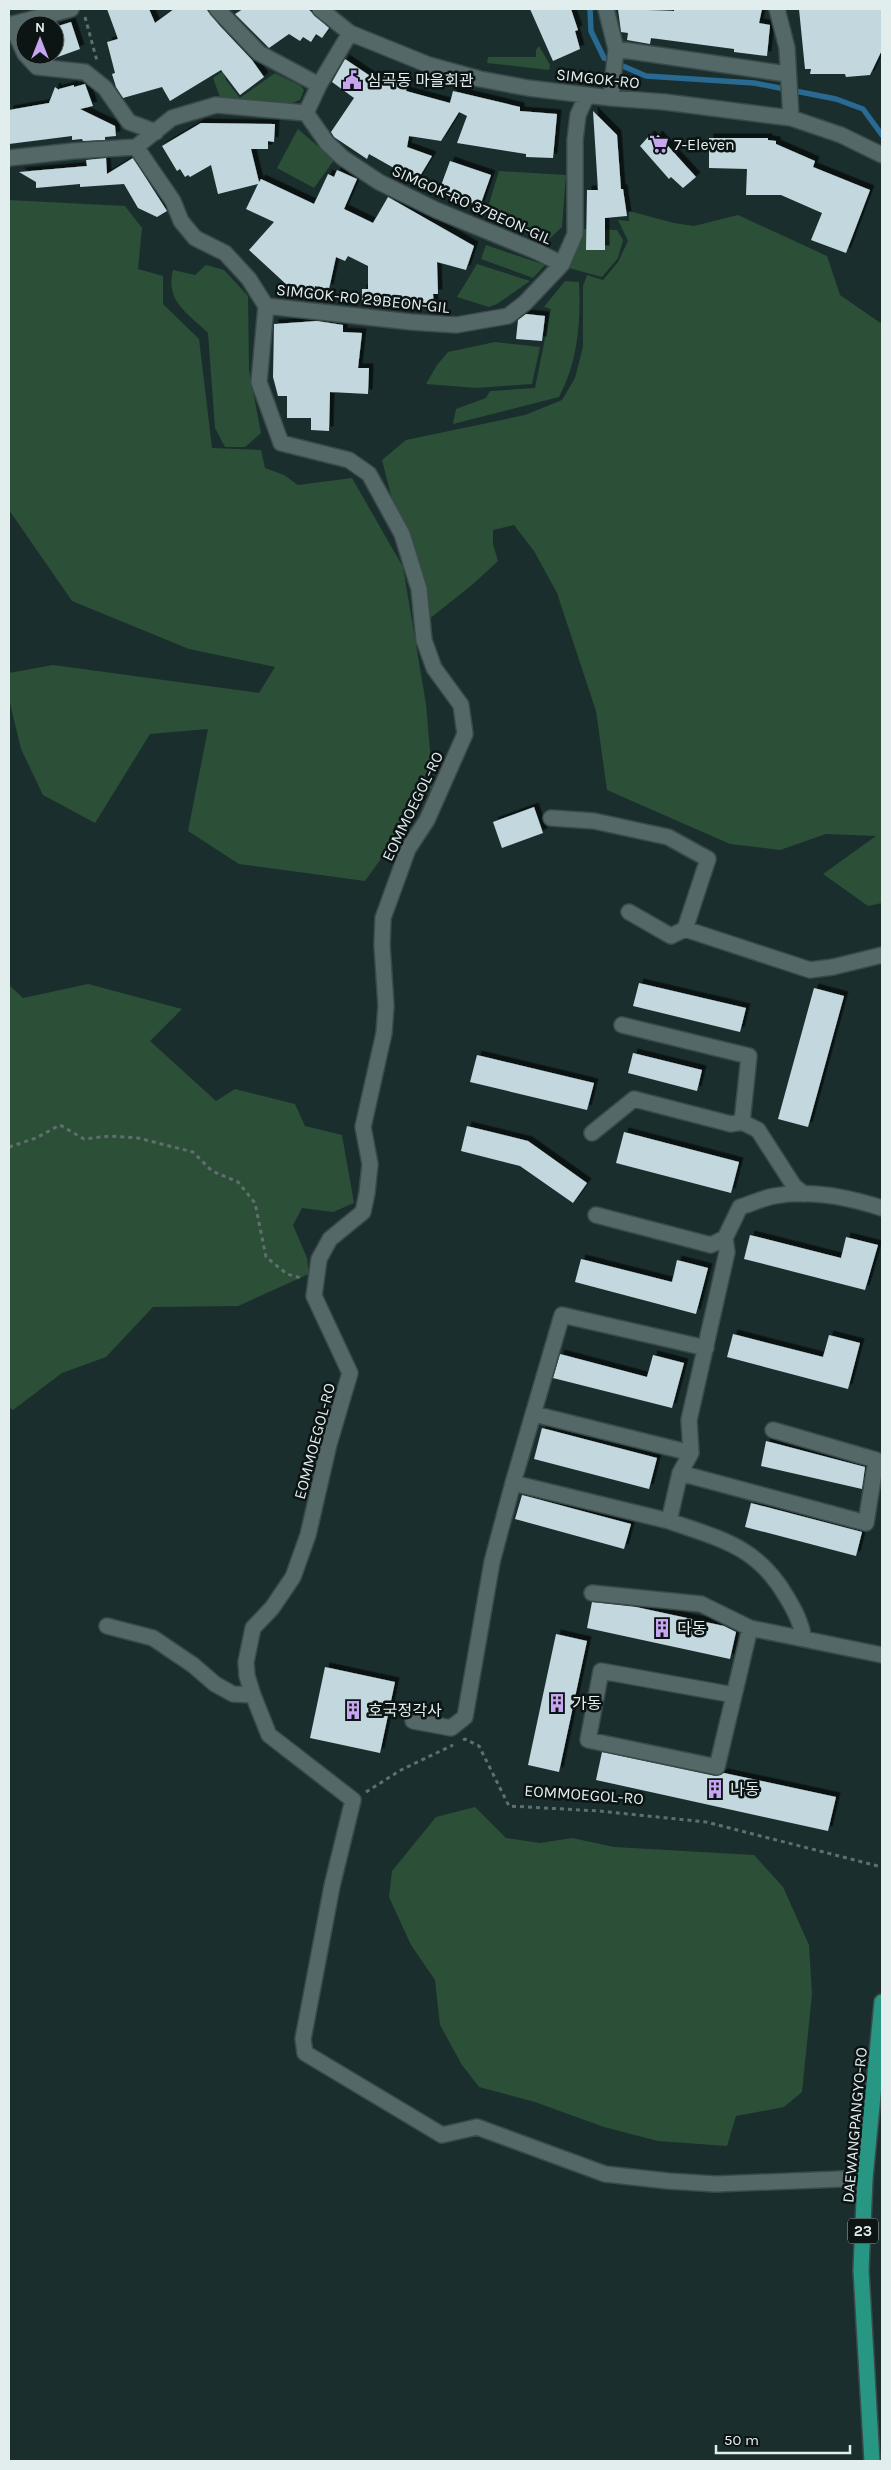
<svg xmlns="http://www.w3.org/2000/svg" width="891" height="2470" font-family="Karla,'Noto Sans KR',sans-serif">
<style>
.green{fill:#2c4f37}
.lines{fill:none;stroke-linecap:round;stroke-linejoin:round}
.stream{stroke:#286a92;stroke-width:5.5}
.building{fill:#c3d8de;filter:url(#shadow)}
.minor-casing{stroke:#3a4a4a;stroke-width:18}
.major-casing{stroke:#3a4a4a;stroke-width:18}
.path{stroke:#5f6f6f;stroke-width:3;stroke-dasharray:4 4;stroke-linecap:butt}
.minor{stroke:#546868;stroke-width:15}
.major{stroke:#279784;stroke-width:15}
.labels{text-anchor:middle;stroke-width:5;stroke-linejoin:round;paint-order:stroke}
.shield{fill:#0c1414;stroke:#a2acac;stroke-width:1}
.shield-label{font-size:15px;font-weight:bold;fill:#e2eded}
.street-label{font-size:16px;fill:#e2eded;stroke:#0c1414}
.poi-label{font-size:16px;fill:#e2eded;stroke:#0c1414;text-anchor:start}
</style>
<defs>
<filter id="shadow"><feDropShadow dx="4.5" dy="-4.5" stdDeviation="0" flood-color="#0009"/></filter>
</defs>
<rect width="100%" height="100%" fill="#1b2e2e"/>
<!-- green -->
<path class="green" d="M539,46l11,19 -1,5 -62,-7 1,-6h48v-7z
M223,71l3,9 14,18 35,-25 26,13 3,4 -4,10 -13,5 -66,-5 -8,-22z
M298,129l36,31 -20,28 -37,-20z
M499,171l67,4 -4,52 -15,14 -62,-24z
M9,200l116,6 17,22 -4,41 25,7v28l36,35 13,109 49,2 4,18 19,7 14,10 54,-7 51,89 23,137 7,82 -68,95 -126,-17 -51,-33 20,-102 -58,5 -55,89 -52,-28 -22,-46 -12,-50v-26l44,-8 206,28 16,-26 -86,-18 -117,-48 -63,-91z
M629,211l45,12 20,3 44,-11 89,41 13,39 42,29v579l-14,3 -45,-32 53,-38 -50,-2 -46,16 -50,-6 -123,-54 -11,-79 -39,-118 -23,-42 -20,-26 -21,5v14l5,17 -26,24 -43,34 -38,-124 -9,-35 24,-20 119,-25 37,-15 13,-22 8,-31v-61l4,-11 16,5 15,-18 10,-21 -10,-21 11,1z
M584,229l33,1 6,10 -5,18 -16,19 -33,-9z
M486,245l59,20 -12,13 -52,-19z
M477,264l53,17 -33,23 -8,3 -32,-10z
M206,265l18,5 24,26 1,74 12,63 -16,14h-20l-10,-19 -7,-95c-20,-20 -43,-31 -35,-63l22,5z
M565,281l14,1c2,40 -1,79 -20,115l-106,27 3,-15 30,-11 4,-7 45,-3 16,-79 -7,-2z
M495,342l45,5 -8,37 -55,4 -51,-4 11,-19 11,-13z
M88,984l94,25 -32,32 66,60 19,-12 60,15 10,22 37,9 12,68 -21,9 -31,-4 -9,17 14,33 2,16 -71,32 -85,1 -47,50 -44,16 -49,37 -4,-3v-422l14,13z
M475,1807l31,31 34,5 32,-5 42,9 140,8 29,32 26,58 3,49 -10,98 -18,15 -48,9 -9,30 -69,-5 -54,-14 -69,-25 -56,-15 -17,-22 -22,-40 -5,-45 -24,-35 -22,-48 3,-26 44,-54z"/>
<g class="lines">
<!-- stream -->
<path class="stream" d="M590,9l1,22 13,27 42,18 108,7 82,16 27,10 19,26"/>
</g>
<!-- building -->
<path class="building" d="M107,9h42l6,14 19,-14h32l13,16 33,35 12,17 -24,18 -19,-25 -51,31 -8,-14 -39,11 -7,-11 -4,-13 3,-1 -8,-31 11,-3z
M243,9h65l21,19 -7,10 -6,-4 -5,8 -8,-5 -3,4 -11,-7 -20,14 -34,-34z
M530,9h41l7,21 -3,1 5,18 -27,12z
M618,9l56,2v-2h88l-3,14 11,2 -3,31 -33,-4v-3l-83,-11 -1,6 -23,-4 1,-7 -7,-1z
M799,9h83l-1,43 -11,23 -24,2 -1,-3h-35l1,-5h-6z
M71,22l9,27 -25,9v-31z
M345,59l37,25 2,-8 24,6 -2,9 44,12 3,-12 67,16v4l37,3 -4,44 -27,-1v-3l-69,-11 10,-27 -8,-4 -18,29 -32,-5 -2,11 25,9 -15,25 -48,-27 -2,5 -33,-22 -3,-5 23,-34 -22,-16z
M85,84l8,22 -13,3 35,17 1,10 -11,1v3l-22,1 -1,-2 -10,1v-4l-63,8v-34l40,-7 6,-16 4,3v-1l15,-4v2z
M593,111l24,24 4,54h2l4,27 -22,2v32h-19l1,-60h11z
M201,123l74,1 -1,18 -6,-1v8h-17l8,33 2,-3 53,25 14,-30 6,3 3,-7 20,9 -13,30 29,14 15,-26 86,49 -8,24 -29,-8 1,32h-5l1,10h-4v5h-27v-6l-41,1v-15h6v-23l-20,-10 -3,5 -9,-4 -7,32 -14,-3 -1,6 -12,-3 -1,4 -15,-4 1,-4 -38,-35 25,-28 -28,-13 12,-25 -40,10 -7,-29 -21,12 -2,-2 -3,2 -5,-8 -3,2 -15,-25z
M650,135l5,4 3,-4 38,42 -13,11 -12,-11 -2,2 -29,-33z
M709,138h59v2l8,1v3l39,17 -2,6 57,23 -24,63 -35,-13 11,-27 -41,-18h-35l1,-26 -38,-1z
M106,158l1,16 26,-16 34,53 -10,6 -19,-9 -14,-24 -44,3v-3l-44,4v-6l-17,-10 68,-6 -1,-6z
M450,161l41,14 -11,31 -41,-15z
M526,314l19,2 -3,25 -26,-2 2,-19z
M317,321l26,4v7l19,1 -4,35h11l-1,26 -38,-2 -1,39 -18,-1v-12h-24v-22h-9l-5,-19 1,-53z
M534,807l9,26 -41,15 -9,-26z
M639,983l107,25 -6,24 -107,-26z
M814,988l30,8 -36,131 -30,-8z
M633,1053l69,17 -5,21 -69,-18z
M477,1055l117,28 -7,27 -117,-28z
M467,1126l61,15 59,42 -14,20 -53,-37 -59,-15z
M624,1132l115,30 -8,31 -115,-30z
M750,1235l91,23 5,-21 32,8 -13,45 -121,-31z
M581,1259l91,23 5,-22 31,8 -12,46 -121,-32z
M733,1334l90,23 6,-22 31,8 -12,46 -121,-32z
M560,1354l87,23 6,-22 31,8 -12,45 -119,-30z
M542,1428l115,30 -8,31 -115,-30z
M766,1441l99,26 -3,22 -101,-23z
M522,1495l109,29 -7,25 -109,-30z
M751,1503l111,29 -6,24 -111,-29z
M592,1602l44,5 88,19 12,6 -6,27 -143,-31z
M556,1634l31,7 -28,131 -31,-7z
M325,1667l70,15 -15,71 -70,-15z
M602,1752l113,24 9,-3 112,24 -8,34 -232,-51z"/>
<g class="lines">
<!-- minor casing -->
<g class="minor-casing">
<path id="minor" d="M217,9l42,44 60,32
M320,9l30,24 79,32 51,14 48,9 83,10 54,4 126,16 50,17 41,20
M606,9l10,40 -5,49
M777,9l10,39 4,70
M9,25l62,-16
M9,29l6,3 10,22
M616,49l171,25
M26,55l11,12 48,5 20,16 24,34 27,10
M306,113l21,30 16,15 36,24 57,28 102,42 24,12
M136,147l37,54 8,20 14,17 30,15 24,26 17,27 -7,76 22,61 68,17 20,14 33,60 17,55 5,51 10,28 27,37 4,29 -38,86 -19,29 -25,69 -1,27 4,61 -2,27 -21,94 7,37 -3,29 -4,19 -33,27 -11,20 -5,37 36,77 -21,71 -21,91 -15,42 -21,31 -19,20 -7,34 1,14 6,19 16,40 84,65 -21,86 -29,153 2,14 137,82 35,-8 128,47 63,7 48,3 149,-6
M9,158l64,-7 63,-4 36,-29 44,-13 90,8 13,-28 31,-52
M266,306l145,16 45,3 52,-9 17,-13 37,-39 13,-30v-94l3,-25 9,-20
M551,818l43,3 74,16 40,22 -23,70 125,41 23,-3 49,-12
M629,912l42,24 14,-7
M622,1025l127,31 -7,66 16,8 36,56 10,8
M592,1133l42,-34 97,25 11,-2
M596,1215l115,30 14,-7 15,-31c11,-3 23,-9 34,-11 36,-7 74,1 108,12
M534,1414l157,39
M680,1473l186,50 10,-63 -103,-30
M513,1483l49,-168 144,33
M669,1521c51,18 88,25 117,75 9,15 15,26 18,43
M592,1593l109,11 49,24 132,27
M107,1626l46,12 40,27 22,19 18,10 20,1
M734,1695l-133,-24 -13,69 129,27 33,-139
M413,1721l38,7 14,-11 27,-155 21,-79 156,38 11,-48 11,-20 -2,-33 38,-168 -2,-14"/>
</g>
<!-- major casing -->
<g class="major-casing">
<path id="major" d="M872,2461l-11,-191 4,-92 17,-176"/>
</g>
<!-- path -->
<path class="path" d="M85,17l12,44
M9,1147l27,-9 24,-13 24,14 26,-3 28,2 55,14 19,19 26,11 17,21 11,54 21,17 14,4
M463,1740l2,-1 14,7 30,60 90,5 107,11 176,45
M366,1792l35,-22 52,-25"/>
<!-- minor -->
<use href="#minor" class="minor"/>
<!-- major -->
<use href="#major" class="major"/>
</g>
<!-- icons -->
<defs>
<g id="civic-bare" transform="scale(1.5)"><path d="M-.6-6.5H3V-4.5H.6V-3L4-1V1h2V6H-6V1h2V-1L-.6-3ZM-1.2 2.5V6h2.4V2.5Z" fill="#c6a6f0" stroke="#0c1414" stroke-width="2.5" paint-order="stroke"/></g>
<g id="supermarket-bare" transform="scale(1.5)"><path d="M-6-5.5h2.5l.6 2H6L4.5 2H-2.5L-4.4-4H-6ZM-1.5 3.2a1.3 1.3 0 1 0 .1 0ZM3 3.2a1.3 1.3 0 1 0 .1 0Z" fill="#c6a6f0" stroke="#0c1414" stroke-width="2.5" paint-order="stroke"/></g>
<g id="building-bare" transform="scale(1.5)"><path d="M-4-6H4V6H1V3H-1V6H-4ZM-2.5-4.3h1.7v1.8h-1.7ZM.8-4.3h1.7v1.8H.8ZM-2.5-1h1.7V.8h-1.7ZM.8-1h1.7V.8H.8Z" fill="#c6a6f0" stroke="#0c1414" stroke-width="2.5" paint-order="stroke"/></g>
</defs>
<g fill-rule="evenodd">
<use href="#civic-bare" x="352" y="80"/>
<use href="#supermarket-bare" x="659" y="144"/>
<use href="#building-bare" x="662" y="1628"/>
<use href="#building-bare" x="557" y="1703"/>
<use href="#building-bare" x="353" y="1710"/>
<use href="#building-bare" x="715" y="1789"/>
</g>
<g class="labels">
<!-- shield labels -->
<rect class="shield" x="848" y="2218.5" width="30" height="25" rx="4"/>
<g class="shield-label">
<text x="863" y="2236">23</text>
</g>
<!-- street labels -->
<g class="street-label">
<text transform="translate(598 78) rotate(6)" y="6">SIMGOK-RO</text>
<text transform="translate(472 204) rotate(24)" y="6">SIMGOK-RO 37BEON-GIL</text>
<text transform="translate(363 298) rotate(6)" y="6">SIMGOK-RO 29BEON-GIL</text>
<text transform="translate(412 806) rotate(-64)" y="6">EOMMOEGOL-RO</text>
<text transform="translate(314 1441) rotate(-75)" y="6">EOMMOEGOL-RO</text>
<text transform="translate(584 1794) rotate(4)" y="6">EOMMOEGOL-RO</text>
<text transform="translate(854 2125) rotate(-85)" y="6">DAEWANGPANGYO-RO</text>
</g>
<!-- poi labels -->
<g class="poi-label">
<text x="367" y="86">심곡동 마을회관</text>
<text x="674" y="150">7-Eleven</text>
<text x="677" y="1634">다동</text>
<text x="572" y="1709">가동</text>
<text x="368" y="1716">호국정각사</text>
<text x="730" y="1795">나동</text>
</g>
</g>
<!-- border -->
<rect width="891" height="2470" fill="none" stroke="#e2eded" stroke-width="20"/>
<!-- north arrow -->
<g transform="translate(40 40)"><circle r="24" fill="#0c1414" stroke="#626b6b"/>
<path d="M0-4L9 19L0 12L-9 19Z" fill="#c6a6f0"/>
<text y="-8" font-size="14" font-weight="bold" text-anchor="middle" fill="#e2eded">N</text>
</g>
<!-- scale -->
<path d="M716 2445v8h134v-8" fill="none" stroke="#e2eded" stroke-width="2.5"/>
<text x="724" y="2445" font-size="15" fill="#e2eded" stroke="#0c1414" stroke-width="4" paint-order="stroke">50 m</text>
</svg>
